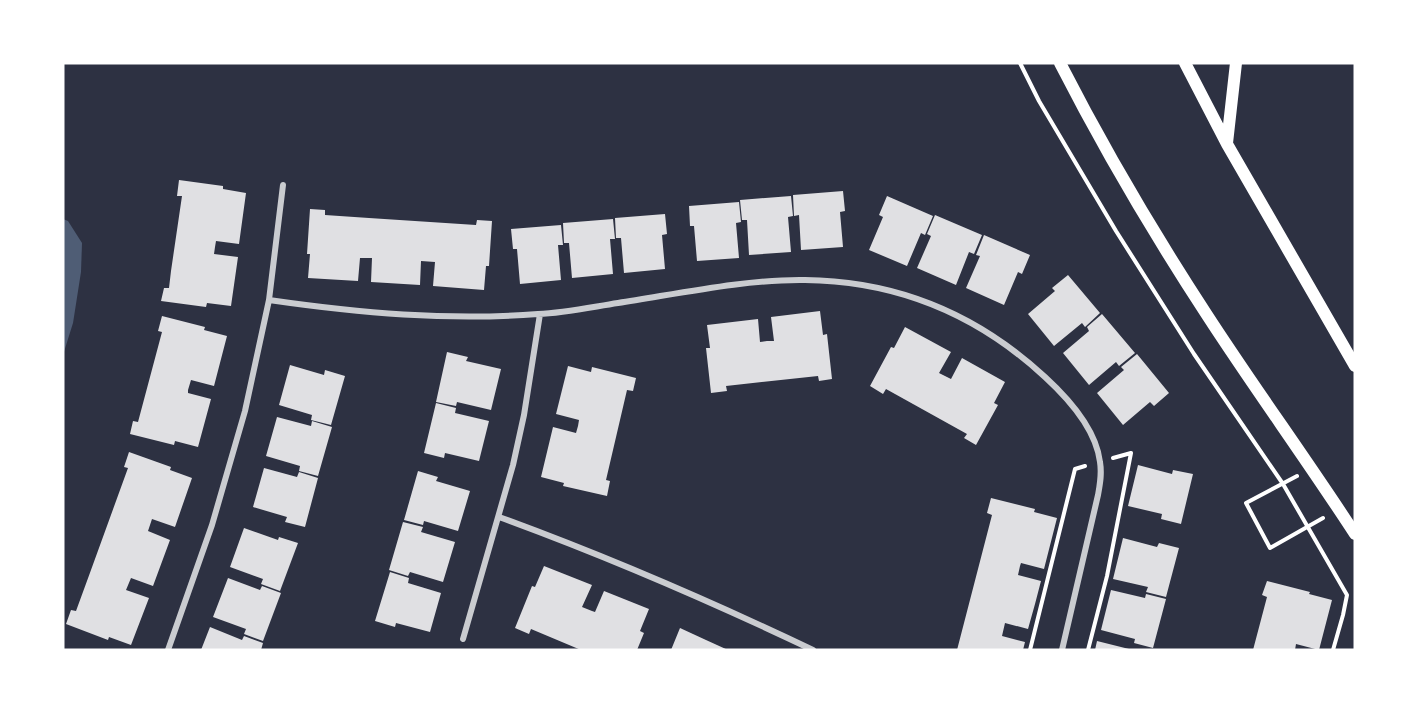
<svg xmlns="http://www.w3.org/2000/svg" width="1418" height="713" font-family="'PT Sans Narrow',sans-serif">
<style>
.water{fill:#4f5d75}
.building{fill:#e0e0e3}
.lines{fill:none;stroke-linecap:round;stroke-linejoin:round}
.path{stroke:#fff;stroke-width:4}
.minor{stroke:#caccd0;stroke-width:6}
.secondary{stroke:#fff;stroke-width:12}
</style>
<rect width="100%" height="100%" fill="#2d3142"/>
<!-- water -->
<path class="water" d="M63,219l5,2 14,22 -1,29 -8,51 -10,32z"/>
<!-- building -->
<path class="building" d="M179,180l44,6v3l23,4 -7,51 -23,-3 -1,6 -1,7 24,3 -7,49 -24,-3 -1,4 -45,-6 3,-13h5l2,-17 11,-75h-5z
M843,191l2,20 -5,1 3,35 -42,3 -2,-35 -5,1 -1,-21z
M791,196l2,20 -5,1 3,35 -42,3 -2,-35h-5l-2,-20z
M887,196l46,20 -8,19 -4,-2 -14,33 -38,-16 14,-33 -4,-2z
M739,202l2,20 -5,1 3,35 -42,3 -3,-35h-4l-1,-20z
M310,209l15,1v5l44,3 107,7 1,-5 15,1 -3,45h-3l-2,24 -51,-4 2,-24 -14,-1 -1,24 -49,-3 1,-24h-12l-2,23 -50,-3 2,-24h-3z
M665,214l2,20 -5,1 3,34 -41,4 -3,-35h-5l-1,-20z
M935,215l47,20 -8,19 -5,-2 -13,33 -39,-17 14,-32 -4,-2z
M613,219l2,20h-5l3,35 -41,4 -3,-35h-5l-1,-20z
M561,225l2,20h-5l3,35 -41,4 -3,-35h-4l-2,-20z
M984,235l46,20 -8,19 -4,-2 -14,33 -38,-17 14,-32 -4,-1z
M1068,275l32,38 -15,14 -3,-4 -28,23 -26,-32 27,-23 -3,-3z
M820,311l3,24 4,-1 5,45 -13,2 -1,-5 -92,10 1,5 -16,2 -5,-45h4l-3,-23 51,-6 2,23 7,-1h7l-3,-24z
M1102,314l33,39 -16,13 -3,-4 -27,23 -26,-32 26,-22 -2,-4z
M162,316l43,11 -1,3 23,6 -13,50 -23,-6 -3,10v3l23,6 -13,48 -23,-6 -1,4 -44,-11 3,-13 5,1 24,-90 -4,-1z
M905,327l46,25 -12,21 12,6 11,-21 43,24 -11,21 4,2 -22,40 -12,-7 3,-4 -81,-45 -3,5 -13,-8 21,-39 3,1z
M447,352l21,5 -2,4 35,8 -10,41 -34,-8 -1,4 -20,-4z
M1137,354l32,39 -15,13 -4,-4 -27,23 -26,-32 27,-23 -3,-3z
M290,365l34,10 1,-5 20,6 -14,49 -20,-5 1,-5 -33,-10z
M568,366l23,6 1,-5 44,11 -3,13 -6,-1 -21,90 4,1 -3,15 -44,-10 1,-3 -23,-6 12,-50 23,6 2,-7 1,-6 -23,-6z
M436,403l20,5 -1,5 34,8 -10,40 -34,-8 -1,5 -20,-5z
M277,417l34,9 1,-5 20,6 -14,49 -19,-5 1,-5 -34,-10z
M129,452l42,15 -1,3 22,8 -17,49 -23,-8 -4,12 22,9 -17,46 -22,-8 -5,12 23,8 -18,47 -22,-8 -1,3 -42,-16 5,-14 5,1 15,-41 37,-102 -4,-1z
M1138,465l34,9 1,-4 20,4 -12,50 -20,-5 1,-5 -34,-8z
M264,468l33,9 2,-5 19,6 -13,49 -20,-5 2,-5 -34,-10z
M418,471l20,6 -2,4 34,10 -12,40 -34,-10 -1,4 -19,-5z
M991,498l44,11 -1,3 23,6 -13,51 -23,-6 -1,3 -2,9 23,6 -6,23 -7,25 -23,-6 -3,13 23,6 -2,8h-66l35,-135 -5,-2z
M403,522l20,5 -2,5 34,10 -12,40 -33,-10 -2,4 -19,-6z
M244,528l34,12 1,-3 19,6 -18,48 -19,-7 2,-5 -33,-12z
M1123,538l34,9 2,-4 20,5 -13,49 -20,-5 2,-5 -35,-8z
M544,566l48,19 -10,22 10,4 3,1 9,-21 45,18 -9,22 4,2 -7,17h-56l-50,-21 -2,5 -14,-6 17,-42 3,1z
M390,572l19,6 -1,5 33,10 -11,39 -34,-9 -1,4 -20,-6z
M228,578l32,12 2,-4 19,7 -18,48 -19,-7 2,-5 -33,-12z
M1267,581l43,11 -1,2 23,6 -13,50 -23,-6 -1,6h-42l14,-53 -5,-2z
M1111,590l34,8 1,-4 20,5 -13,49 -19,-5 1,-4 -34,-9z
M210,627l32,13 2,-4 19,7 -2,7h-60z
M680,628l26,12 22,10h-57z
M1097,641l32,8v1h-34z"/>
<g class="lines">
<!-- path -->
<path class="path" d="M1020,63l19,38 77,130 78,123 89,130 64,111 -4,20 -10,35
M1297,476l-51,27 24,45 53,-30
M1030,650l45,-181 10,-3
M1088,650l19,-74 24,-123 -18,5"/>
<!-- minor -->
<path class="minor" d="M269,300c90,13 179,21 269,14 27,-1 54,-7 80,-11 59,-9 128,-24 187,-23 93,1 173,35 240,97 24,22 51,52 55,85 2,12 0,22 -2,33l-36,155
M499,517c107,39 211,84 314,133
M463,639l50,-174 11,-50 16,-101
M168,650l44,-125 33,-114 24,-111 14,-115"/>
<!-- secondary -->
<path class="secondary" d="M1060,63c44,86 94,171 147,252 48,74 100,145 148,219
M1185,63l42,81 128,222
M1227,143l9,-80"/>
</g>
<!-- border -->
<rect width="1418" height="713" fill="none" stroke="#ffffff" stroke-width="129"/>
</svg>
